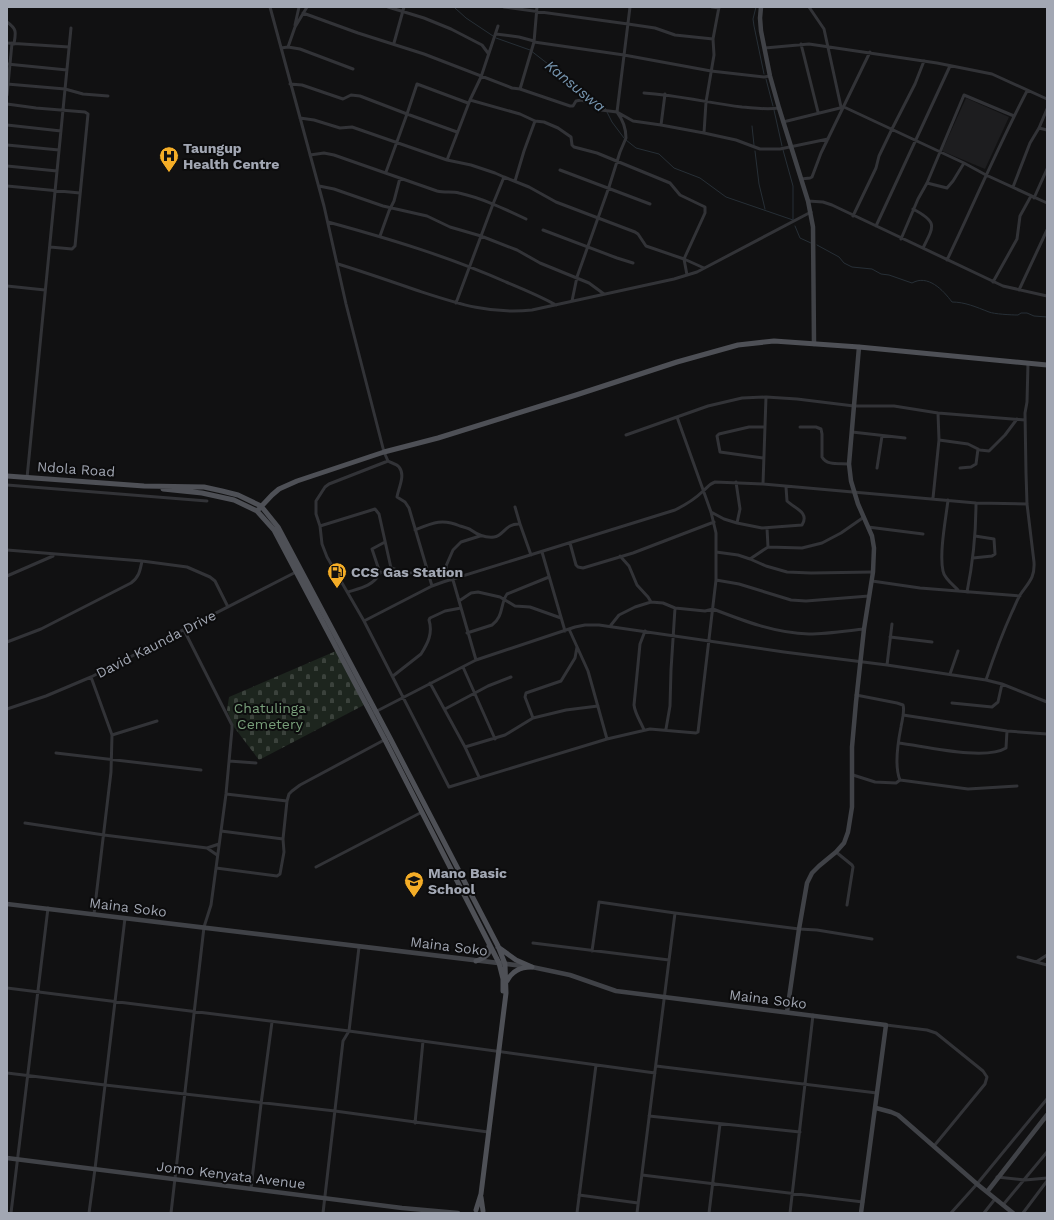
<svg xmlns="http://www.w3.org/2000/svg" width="1054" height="1220" font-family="'Work Sans',sans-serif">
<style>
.built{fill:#1d1d1f}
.cemetery{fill:url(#cemetery-stones)}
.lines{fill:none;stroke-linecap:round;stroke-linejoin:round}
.stream{stroke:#272f36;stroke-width:1}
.street{stroke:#323337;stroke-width:3}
.secondary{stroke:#404247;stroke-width:4.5}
.primary{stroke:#4e5056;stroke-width:5}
.labels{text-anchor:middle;stroke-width:4;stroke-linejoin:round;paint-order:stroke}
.poi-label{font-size:14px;font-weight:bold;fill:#a2a7b3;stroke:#0c0c0d;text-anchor:start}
.street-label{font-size:14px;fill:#a2a7b3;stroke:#0c0c0d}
.park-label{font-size:14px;fill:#789f7a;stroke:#0c0c0d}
.water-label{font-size:15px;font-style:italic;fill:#7796b0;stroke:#0c0c0d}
</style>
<defs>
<pattern id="cemetery-stones" width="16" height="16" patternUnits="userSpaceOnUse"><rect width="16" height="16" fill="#1d251e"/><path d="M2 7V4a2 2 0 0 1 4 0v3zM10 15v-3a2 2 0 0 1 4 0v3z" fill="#3b423c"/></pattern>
</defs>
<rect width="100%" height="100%" fill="#111112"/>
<!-- built -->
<path class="built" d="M966,98l43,19 -24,52 -43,-18z"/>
<!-- cemetery -->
<path class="cemetery" d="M336,651l28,54 -105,55 -25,-33 -7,-17 2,-13z"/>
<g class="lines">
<!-- stream -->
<path class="stream" d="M756,7l-3,12 1,7 10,48
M455,8l11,10 27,18
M496,38l34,12 76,59
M766,79l7,27
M774,110l8,36
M607,112l5,10 12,16
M752,126l2,19
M626,140l10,8 23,6 15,14 26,10 26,19 67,23v-34l-10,-36
M755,151l4,33 6,25
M795,226l5,12 11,5
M817,245l22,12 5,6 8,4 20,2 9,5 8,1 23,8c16,-9 31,7 40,19 13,0 24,5 37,10 5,2 22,3 29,3l3,-2h6l7,3 13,1"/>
<!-- street -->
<path class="street" d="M270,7l54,199 22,98 38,148 4,9c3,2 9,3 11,6 7,8 -1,22 -2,30l8,5 4,6 23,78
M388,7l36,11 27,11 31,16 6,8
M504,7l124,17 27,4 20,7 38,4
M712,7l7,1
M719,7l-6,32 1,16 -8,47 -2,31 32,7 24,9h20l48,-10
M809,7l15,22 17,78
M303,13l55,20 66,21 88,34 8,1 50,17h3l3,-5 5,-1 11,3 9,7 16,2 16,9 28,4
M7,22c10,7 9,10 7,22
M295,25l4,-18
M496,34l23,3 15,4
M534,42l90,13 87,16 53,6 6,-1
M7,43l62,4
M394,43l10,-36
M801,44l17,68
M288,47l12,2 53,20
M281,48l7,-1 7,-20 12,-20
M765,48l44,-4 128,19 55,11 55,25
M7,64l60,6
M7,84l58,5 18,5 25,2
M290,84l12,1 41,14 8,-4 9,1 47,18 -21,58
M520,89l14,-47 3,-35
M644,93c33,2 65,10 98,14 13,1 24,3 37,1
M665,94l-4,31 43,8
M7,95l5,-52
M470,100l50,14 15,7 9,1 14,6 13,9 1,8 2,2 23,6 73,30 10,12 25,12v6l-21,46 3,16
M7,104l29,4 49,4 3,2 -13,132 -3,3 -22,-2
M300,118l14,2 26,8 12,-1 95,33 24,5 24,8 9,4
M783,122l61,-15 120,56 22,12 61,28
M7,125l54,6
M1039,128l8,2
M457,132l-50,-18 10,-30 51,19
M7,145l52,5
M310,155l14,-2 10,2 103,36c8,2 15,0 22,2 23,5 46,16 67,26
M447,160l23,-60 11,-23 17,-51
M7,166l50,5
M560,170l90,34
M801,179l9,-1 2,-1 9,-24 49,-101
M515,181l9,-30 11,-30
M927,183l20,5 6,-7 11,-18
M7,186l73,7
M319,186l15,3 49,17 44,10 23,11 31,9 36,14 23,13 49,20 15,11
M1013,187l17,-44 9,-15 8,-19
M1034,198l13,-29
M808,201l15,1 9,3 171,81 44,10
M913,209c25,13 21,17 10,39
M853,216l23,-48 3,-12 13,-27 23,-45 9,-23
M328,222c62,17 119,34 178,60 17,7 34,14 50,23
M876,226l74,-160
M543,230l74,28 16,5
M380,236l9,-25 5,-10 6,-23
M901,239l17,-40 9,-16 37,-88 50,21
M947,260c27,-56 51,-114 80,-169
M338,264c26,8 52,17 78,26 40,13 74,25 116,20l142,-31 23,-7 114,-60
M993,282l24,-43 3,-23 11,-20
M7,286l38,4
M1019,290l28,-60
M572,301l5,-24 32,-90 11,-35 6,-14c0,-10 -3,-18 -9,-26l13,-105
M456,303l37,-99 11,-27 25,10 27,15 79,30 3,2 8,12 38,13 20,9
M677,417l34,95 5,21v47l-18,152 -2,1 -46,-4 -43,10 -158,48 -85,-166 68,-35 11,-4 232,-72c10,-5 19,-10 27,-18 5,-4 7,-8 13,-10l48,2 213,19 51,1
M800,427h16l5,2 1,5v23c5,9 18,6 27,7
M852,432l53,6
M626,435l82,-29 34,-8 24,-1
M939,440l29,4 12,6 9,1 16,-16 12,-16
M763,458l-43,-6 -3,-16 2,-2 30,-7h16
M877,468l5,-32
M960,468l11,-1 5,-3 2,-15
M27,478l44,-450
M736,482l4,27 -3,14
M763,484l3,-87 31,2 57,7h40l44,7 87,7
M7,485l200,16
M933,498l6,-58 -1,-27
M948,500c-2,18 -9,53 -5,71 1,7 10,14 15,19
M515,507l5,17
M711,512l13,7 13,4 25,5 40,-3c8,-13 -8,-17 -15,-24l-1,-14
M320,526l55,-17 4,5 12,54
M868,527l55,7
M767,528l1,19
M415,530c17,-7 27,-12 45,-4 3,1 8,2 11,4 7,5 14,8 23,7 10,-1 11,-14 26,-13l11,31
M570,543l6,22 2,2 5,1 50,-15 81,-31
M7,550l135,11 45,6 23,10 5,4 13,26
M542,552l23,79
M716,552l22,3 12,4 16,7 21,6 24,1 62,-1
M620,556l9,10 8,19 11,12 3,5
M973,558l19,-2 3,-2 -1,-15 -19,-3
M750,559l18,-12 34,1 20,-5 19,-10 23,-16
M380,573l11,-5 16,5 21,-1
M7,576l46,-20
M451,580l-4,-8 -1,-6 7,-16 8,-8 19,-6
M453,580l23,80
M716,580l23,4 52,16 15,1 63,-5
M872,581l48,7 100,8
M348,592c13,-4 25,-6 32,-19l-8,-24 13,-7
M967,592c6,-30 9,-59 9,-89
M459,601l12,-8 7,-1 22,5 15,9 15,1 31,11
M364,621l-37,-64 -5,-13 -2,-18 -4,-12v-13l9,-14 4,-3 59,-23
M611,625l8,-10 16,-8 16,-5 12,1 12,5 30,3 8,-2c31,12 62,24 96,25 18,0 37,-3 55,-5
M569,629l19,42 19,68
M467,633l25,-8c12,-9 8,-21 15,-31l42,-17
M890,637l42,5
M7,642l34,-13 90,-46c8,-6 9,-12 11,-22
M887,665l5,-41
M463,667l32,72
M950,674l8,-23
M393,676l28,-22c7,-11 12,-21 8,-34l1,-2 15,-7 16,-3
M91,677l21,58 -1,37 -17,142
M986,680c8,-24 16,-46 26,-68 3,-6 5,-12 8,-17 9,-13 15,-17 14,-33l-7,-58 -1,-31 -1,-60 2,-11 1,-39
M430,683l35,64
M856,695l41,8 6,2c2,7 -1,15 -2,22 -3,15 -7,39 -1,53l68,9 49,-3
M952,703l40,4 6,-5 4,-18
M7,709l39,-13 45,-19 205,-105
M445,709l43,-23 23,-9
M375,712l101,-52 99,-33 10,-2h14l185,27 103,13 99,15 16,4 45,18
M903,715l104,16 40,3
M533,718l-8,-21 1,-4 35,-12 14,-23 2,-11
M666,729l4,-23 1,-36 4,-62
M644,730c-3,-8 -9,-16 -10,-25l6,-61 5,-13
M112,735l45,-14
M899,743c25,3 86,18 107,5l1,-17
M56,753l145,17
M229,761l27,2
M853,775l22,7 21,1 4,-3
M479,777l-14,-30 40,-12 28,-17 33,-8 32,-4
M226,794l61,7
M25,823l79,12 103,13 12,-4
M221,831l62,8
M207,848l10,7
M836,852l16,13 1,2 -6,38
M316,867l106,-55
M216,868l61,8 3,-2 4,-22 -1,-13 4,-38 2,-7 3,-3 8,-6 86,-46
M533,943l136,17
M592,951l7,-49 76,11 124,16 18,1 55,9
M1018,957l29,8
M1036,962l11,-7
M7,988l342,43 306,42
M886,1025l41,5 9,3 47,38 4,6 -2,7 -51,62
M656,1066l221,27
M7,1073l98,12 230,26 153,21
M649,1116l151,16
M415,1123l8,-82
M642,1175l221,27
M997,1177l28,3 22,-2
M251,1188l10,-84 11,-82
M579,1195l59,8
M1003,1205l44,-53
M11,1213l37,-305
M89,1213l6,-44 30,-251
M171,1213l33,-286 7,-22 15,-111 6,-65v-4l-48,-95
M323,1213l20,-172 6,-10 10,-84
M577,1213l19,-148
M637,1213l38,-300
M709,1213l11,-89
M790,1213l23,-198
M951,1213l26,-29 70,-85
M984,1213l11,-14
M1023,1213l24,-32
M1046,1213l1,-1"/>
<!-- secondary -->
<path class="secondary" d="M761,7l-1,11 1,13 9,45 9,32 29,93 5,26 1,117
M7,904l525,63 38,8 46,16 270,34 -25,188
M787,1012l12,-83 8,-46 5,-10 7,-7 17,-14 8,-9 4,-11 4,-25v-60l4,-45 8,-73 9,-57 1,-24 -2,-12 -14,-32 -7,-23 -2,-17 10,-117
M876,1108l15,4 7,3 79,69 36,29
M7,1158l395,50 56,5
M987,1192l60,-77"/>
<!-- primary -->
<path class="primary" d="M7,476l137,10 60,1 18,4 16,4 23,11 17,21 112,211 108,208 7,18 1,29 -25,201 -5,16
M163,489l39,4 32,7 23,11 17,19 111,210 114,223 4,16v12
M257,511l15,-16 7,-6 18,-8 87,-29 54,-14 138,-43 101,-33 61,-17 36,-4 85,6 188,18
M498,947l18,13 16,7
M476,961c8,-3 15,-6 13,-15
M507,981c5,-10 13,-14 24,-14
M481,1197l2,14"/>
</g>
<!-- icons -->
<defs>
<g id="hospital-pin" transform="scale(1)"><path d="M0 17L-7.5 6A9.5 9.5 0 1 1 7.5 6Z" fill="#f4ad27" stroke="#0c0c0d"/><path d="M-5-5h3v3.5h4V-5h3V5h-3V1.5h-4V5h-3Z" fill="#111"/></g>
<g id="fuel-pin" transform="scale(1)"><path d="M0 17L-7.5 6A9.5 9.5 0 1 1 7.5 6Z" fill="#f4ad27" stroke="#0c0c0d"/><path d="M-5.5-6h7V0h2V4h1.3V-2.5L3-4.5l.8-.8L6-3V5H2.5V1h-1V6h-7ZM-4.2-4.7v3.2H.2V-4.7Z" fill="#111"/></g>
<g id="school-pin" transform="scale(1)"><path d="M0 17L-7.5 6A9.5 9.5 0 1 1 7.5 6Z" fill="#f4ad27" stroke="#0c0c0d"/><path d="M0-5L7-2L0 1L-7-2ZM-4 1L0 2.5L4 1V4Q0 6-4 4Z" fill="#111"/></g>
</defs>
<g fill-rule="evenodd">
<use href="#hospital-pin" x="169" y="156"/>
<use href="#fuel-pin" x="337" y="572"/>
<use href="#school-pin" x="414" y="881"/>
</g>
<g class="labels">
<!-- poi labels -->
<g class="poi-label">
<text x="183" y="153">Taungup<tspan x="183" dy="16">Health Centre</tspan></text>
<text x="351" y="577">CCS Gas Station</text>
<text x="428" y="878">Mano Basic<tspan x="428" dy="16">School</tspan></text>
</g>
<!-- street labels -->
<g class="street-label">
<text transform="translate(76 469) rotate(4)" y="5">Ndola Road</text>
<text transform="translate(156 644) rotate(-27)" y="5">David Kaunda Drive</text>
<text transform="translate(128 907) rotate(7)" y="5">Maina Soko</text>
<text transform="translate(449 946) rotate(7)" y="5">Maina Soko</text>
<text transform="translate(768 999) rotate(7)" y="5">Maina Soko</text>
<text transform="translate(231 1175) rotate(7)" y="5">Jomo Kenyata Avenue</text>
</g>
<!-- park labels -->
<g class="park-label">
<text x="270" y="713">Chatulinga<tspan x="270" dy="16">Cemetery</tspan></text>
</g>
<!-- water labels -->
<g class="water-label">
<text transform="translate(575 86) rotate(39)" y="5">Kansuswa</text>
</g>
</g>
<!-- border -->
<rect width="1054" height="1220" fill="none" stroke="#a2a7b3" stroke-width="16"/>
</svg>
